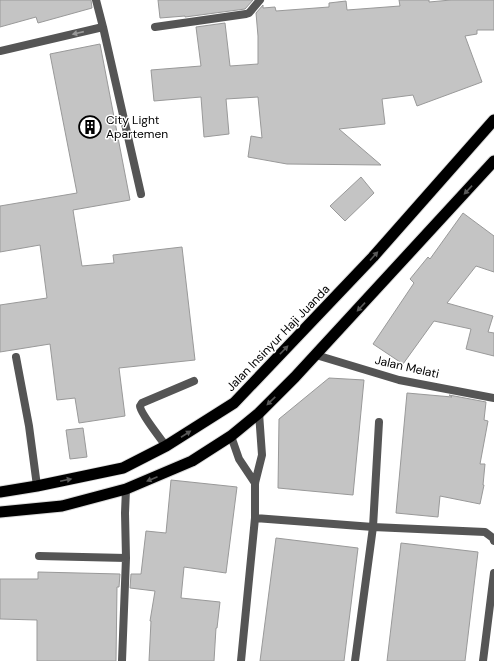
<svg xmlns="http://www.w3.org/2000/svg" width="494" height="661" font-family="'DM Sans',sans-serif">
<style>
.building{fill:#c4c4c4;stroke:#999}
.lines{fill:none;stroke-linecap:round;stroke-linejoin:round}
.trunk-casing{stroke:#dbdbdb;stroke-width:13}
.service{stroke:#555;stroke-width:8}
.minor{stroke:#555;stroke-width:8}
.trunk{stroke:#000;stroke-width:11}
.oneway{fill:#999}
.oneway2{fill:#595959}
.labels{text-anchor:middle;stroke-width:3;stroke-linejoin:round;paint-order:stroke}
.poi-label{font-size:12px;fill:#000;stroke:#fff;text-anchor:start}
.street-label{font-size:12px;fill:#000;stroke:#fff}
</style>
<rect width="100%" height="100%" fill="#fff"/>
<!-- building -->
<path class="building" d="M0,0h91l1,8 -54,15 -2,-6 -36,10z
M158,0h95l-8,9 -60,8v-1l-25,2z
M399,0h30v2l22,-2h43v30h-17v4l-12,2 17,46 -65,24 -4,-11 -31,4 3,25 -46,5 42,36 -94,-1 -39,-7 3,-21 11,2 -4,-41 -32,2 3,35 -25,3 -3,-40 -47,4 -3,-31 50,-4 -5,-39 29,-4 5,43 28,-2v-28l-2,-23 7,-8v3l12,-1 1,4 53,-4v-4l17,-2 1,9 53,-4z
M100,44l30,156 -57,10 9,56 32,-3 -1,-8 69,-8 13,113 -76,8 6,48 -46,7 -4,-25 -18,2 -7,-56 -50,8v-47l47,-7 -7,-53 -40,7v-46l77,-13 -27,-139z
M361,177l13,16 -29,28 -15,-15z
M463,213l31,23v36l-18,-6 -29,37 46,13 -5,16 6,1v23l-28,-7 5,-20 -37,-8 -31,43 -30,-20 41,-61 -4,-4 18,-22 2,2z
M329,378l35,2 -11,115 -75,-7 1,-69z
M407,393l45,4 -3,-2 37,7 -2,18 4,1 -8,43h5l-2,21h1l-4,19 -40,-8 -2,21 -42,-4z
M83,428l4,29 -17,2 -4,-29z
M171,480l66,7 -11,86 -42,-6 -3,31 39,4 -3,26h-1l-2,33h-65l2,-40h-1l5,-30 -25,-3 1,-14h10l5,-43 20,2z
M276,538l82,10 -14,113h-84z
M401,543l77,9 -13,109h-78z
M38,572l82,2 -1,13h-2l-1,74h-79v-41l-37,-1v-40h38z"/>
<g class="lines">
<!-- trunk casing -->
<g class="trunk-casing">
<path id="trunk" d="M0,492l37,-6 86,-18 43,-22 68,-43 139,-146 121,-137
M0,512l62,-6 64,-17 66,-28 39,-25 28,-23 36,-36 199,-216"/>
</g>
<!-- service -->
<path class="service" d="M103,27l38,167
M0,51l103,-24 -7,-27
M16,357l13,69 8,60
M231,436l8,23 16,24
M166,446c-5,-7 -26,-33 -26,-40 1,-1 1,-2 2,-3l52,-22
M255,518l118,9 112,5 8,6 1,3
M39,556l87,2
M122,661l4,-103 -1,-45 1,-24
M241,661l14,-143v-35l7,-28 -3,-42
M355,661l18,-134 6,-105
M483,661l11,-88"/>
<!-- minor -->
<path class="minor" d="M155,27l91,-13 3,-1 11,-13
M316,355l83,25 95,18"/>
<!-- trunk -->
<use href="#trunk" class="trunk"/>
</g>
<!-- one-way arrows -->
<defs><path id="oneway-solid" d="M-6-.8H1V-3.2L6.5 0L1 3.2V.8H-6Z"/></defs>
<use class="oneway" href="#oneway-solid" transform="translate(78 33) rotate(167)"/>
<g class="oneway2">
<use href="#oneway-solid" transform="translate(468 190) rotate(133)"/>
<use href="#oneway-solid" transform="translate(374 256) rotate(-48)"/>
<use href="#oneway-solid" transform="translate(361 307) rotate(133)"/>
<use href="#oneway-solid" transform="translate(284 350) rotate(-46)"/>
<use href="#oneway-solid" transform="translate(271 401) rotate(136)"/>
<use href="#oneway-solid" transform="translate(186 434) rotate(-33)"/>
<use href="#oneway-solid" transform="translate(152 479) rotate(157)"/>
<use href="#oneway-solid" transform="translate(66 480) rotate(-12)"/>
</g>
<!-- icons -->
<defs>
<g id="building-ring" transform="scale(1.15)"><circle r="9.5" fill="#fff" stroke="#000" stroke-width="1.5"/><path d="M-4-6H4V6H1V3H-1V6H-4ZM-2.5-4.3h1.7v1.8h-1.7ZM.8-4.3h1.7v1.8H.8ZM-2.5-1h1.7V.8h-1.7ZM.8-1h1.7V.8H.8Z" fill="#000"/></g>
</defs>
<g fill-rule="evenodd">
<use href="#building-ring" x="90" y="127"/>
</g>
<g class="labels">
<!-- poi labels -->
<g class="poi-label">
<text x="106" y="124">City Light<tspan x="106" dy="14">Apartemen</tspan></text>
</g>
<!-- street labels -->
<g class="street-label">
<text transform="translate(278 338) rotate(-46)" y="4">Jalan Insinyur Haji Juanda</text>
<text transform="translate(407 367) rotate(13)" y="4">Jalan Melati</text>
</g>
</g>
</svg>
